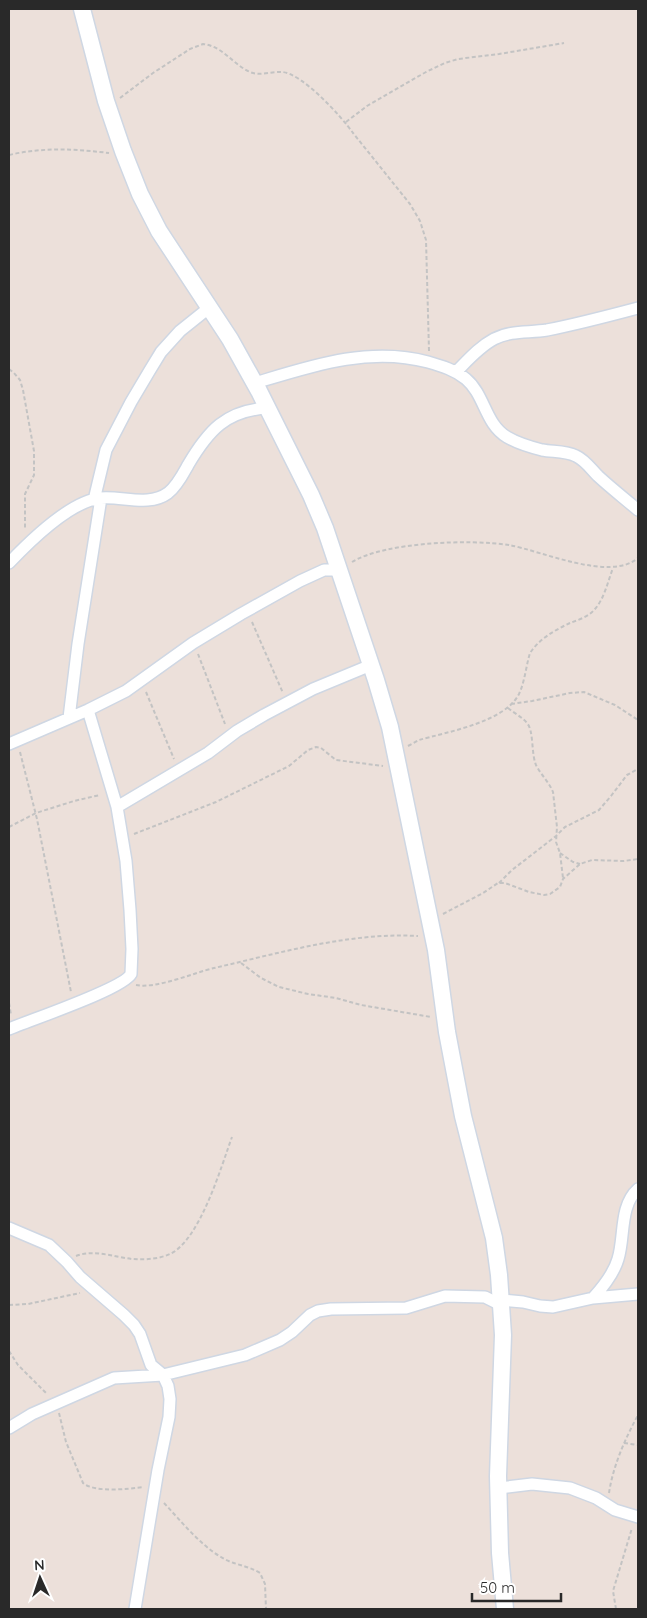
<svg xmlns="http://www.w3.org/2000/svg" width="647" height="1618" font-family="Quicksand,sans-serif">
<style>
.lines{fill:none;stroke-linecap:round;stroke-linejoin:round}
.street-casing{stroke:#cfd7e3;stroke-width:14}
.secondary-casing{stroke:#cfd7e3;stroke-width:19}
.path{stroke:#c3c3c3;stroke-width:2;stroke-dasharray:4 2.5;stroke-linecap:butt}
.street{stroke:#fff;stroke-width:11}
.secondary{stroke:#fff;stroke-width:16}
</style>
<rect width="100%" height="100%" fill="#ece0da"/>
<g class="lines">
<!-- street casing -->
<g class="street-casing">
<path id="street" d="M456,372c12,-12 23,-25 38,-33 17,-9 35,-6 53,-9 31,-6 61,-14 91,-22
M255,383c56,-17 114,-37 173,-21 14,4 27,8 38,17 19,16 19,45 41,58 10,6 23,10 35,13 11,2 24,1 34,6 9,4 15,13 22,20 13,12 27,23 40,34
M94,500l12,-50 25,-48 19,-32 11,-18 19,-21 30,-24
M9,563c20,-21 61,-62 92,-65 22,-2 48,9 67,-5 9,-7 15,-19 20,-28 20,-34 38,-55 80,-57
M69,718l9,-74 23,-146
M9,744l79,-34 38,-19 67,-48 48,-29 59,-33 24,-11h15
M117,807l91,-54 29,-22 27,-16 49,-26 58,-24
M9,1029c21,-9 114,-40 122,-55l1,-25 -2,-39 -4,-49 -9,-54 -29,-97
M9,1228l40,17 18,17 13,15 44,38 10,10 6,9 11,31 12,10 5,11 2,13 -1,18 -11,53 -23,139
M593,1298c10,-11 21,-25 25,-39 7,-22 1,-53 20,-70
M501,1300l22,2 17,4 13,1 40,-9 45,-4
M9,1428l23,-14 82,-36 49,-3 82,-20 35,-15 12,-8 18,-17 8,-4 13,-2 75,-1 39,-12 40,1 16,8
M499,1488l33,-4 38,4 26,10 19,12 23,7"/>
</g>
<!-- secondary casing -->
<g class="secondary-casing">
<path id="secondary" d="M82,9l24,92 17,50 17,43 19,37 71,108 29,52 52,104 14,33 51,152 14,47 46,223 11,82 16,84 31,122 5,37 4,60 -5,141 2,77 5,56"/>
</g>
<!-- path -->
<path class="path" d="M120,98l33,-25 37,-24 13,-5c19,2 29,19 45,27 10,6 23,0 34,1 20,1 60,45 71,61l57,71 10,17 6,19 3,111
M346,122l21,-16 59,-34 19,-9 13,-4 41,-5 65,-11
M9,155c34,-8 66,-6 100,-2
M9,369l5,4 6,7 3,10 11,61v24l-9,19v36
M352,562c33,-20 118,-23 157,-17 33,6 101,37 129,13
M252,622l31,71
M198,654l27,70
M146,692l28,67
M511,704l21,-3 38,-8 14,-1 31,13 23,15
M508,708c6,5 14,9 19,15 7,8 4,30 9,42 5,10 13,17 17,27l4,35 -1,15 4,11 3,25
M408,746l11,-6c28,-8 86,-18 100,-46 6,-13 7,-28 11,-41 9,-14 25,-23 40,-30 8,-3 18,-6 24,-13 10,-10 14,-29 19,-42
M20,752l17,67 34,173
M9,827l27,-14 38,-12 26,-6
M134,834l82,-32 73,-36 19,-16 8,-3 5,1 15,12 47,6
M560,853l13,9 7,2
M499,883l13,-13 44,-34 9,-9 34,-17 12,-14 16,-21 11,-6
M443,914l40,-21 15,-10h7l24,9 15,3 6,-1 10,-7 3,-8 17,-15 12,-4 32,1 14,-2
M241,963l20,15 18,9 29,7 28,4 25,7 70,12
M136,985c21,4 57,-12 78,-17 66,-15 136,-36 204,-32
M9,1003l2,12
M76,1256c17,-7 39,1 56,3 13,1 27,0 38,-5 30,-14 51,-87 62,-117
M9,1305l19,-1 52,-11
M9,1351l9,14 29,29
M59,1413l7,29 17,41c12,10 45,6 60,4
M624,1443l14,2
M609,1493c4,-27 16,-54 29,-78
M164,1503c17,18 35,41 57,54 12,8 26,8 39,16l5,11 1,25
M616,1609l-3,-18 19,-63"/>
<!-- street -->
<use href="#street" class="street"/>
<!-- secondary -->
<use href="#secondary" class="secondary"/>
</g>
<!-- border -->
<rect width="647" height="1618" fill="none" stroke="#292929" stroke-width="20"/>
<!-- north arrow -->
<g transform="translate(40 1578) rotate(357)" stroke="#ffffff" stroke-width="4" paint-order="stroke">
<path d="M0-4L9 19L0 12L-9 19Z" fill="#292929"/>
<text y="-8" font-size="14" font-weight="bold" text-anchor="middle" fill="#292929">N</text>
</g>
<!-- scale -->
<path d="M472 1593v8h89v-8" fill="none" stroke="#292929" stroke-width="2.5"/>
<text x="480" y="1593" font-size="15" fill="#292929" stroke="#ffffff" stroke-width="4" paint-order="stroke">50 m</text>
</svg>
